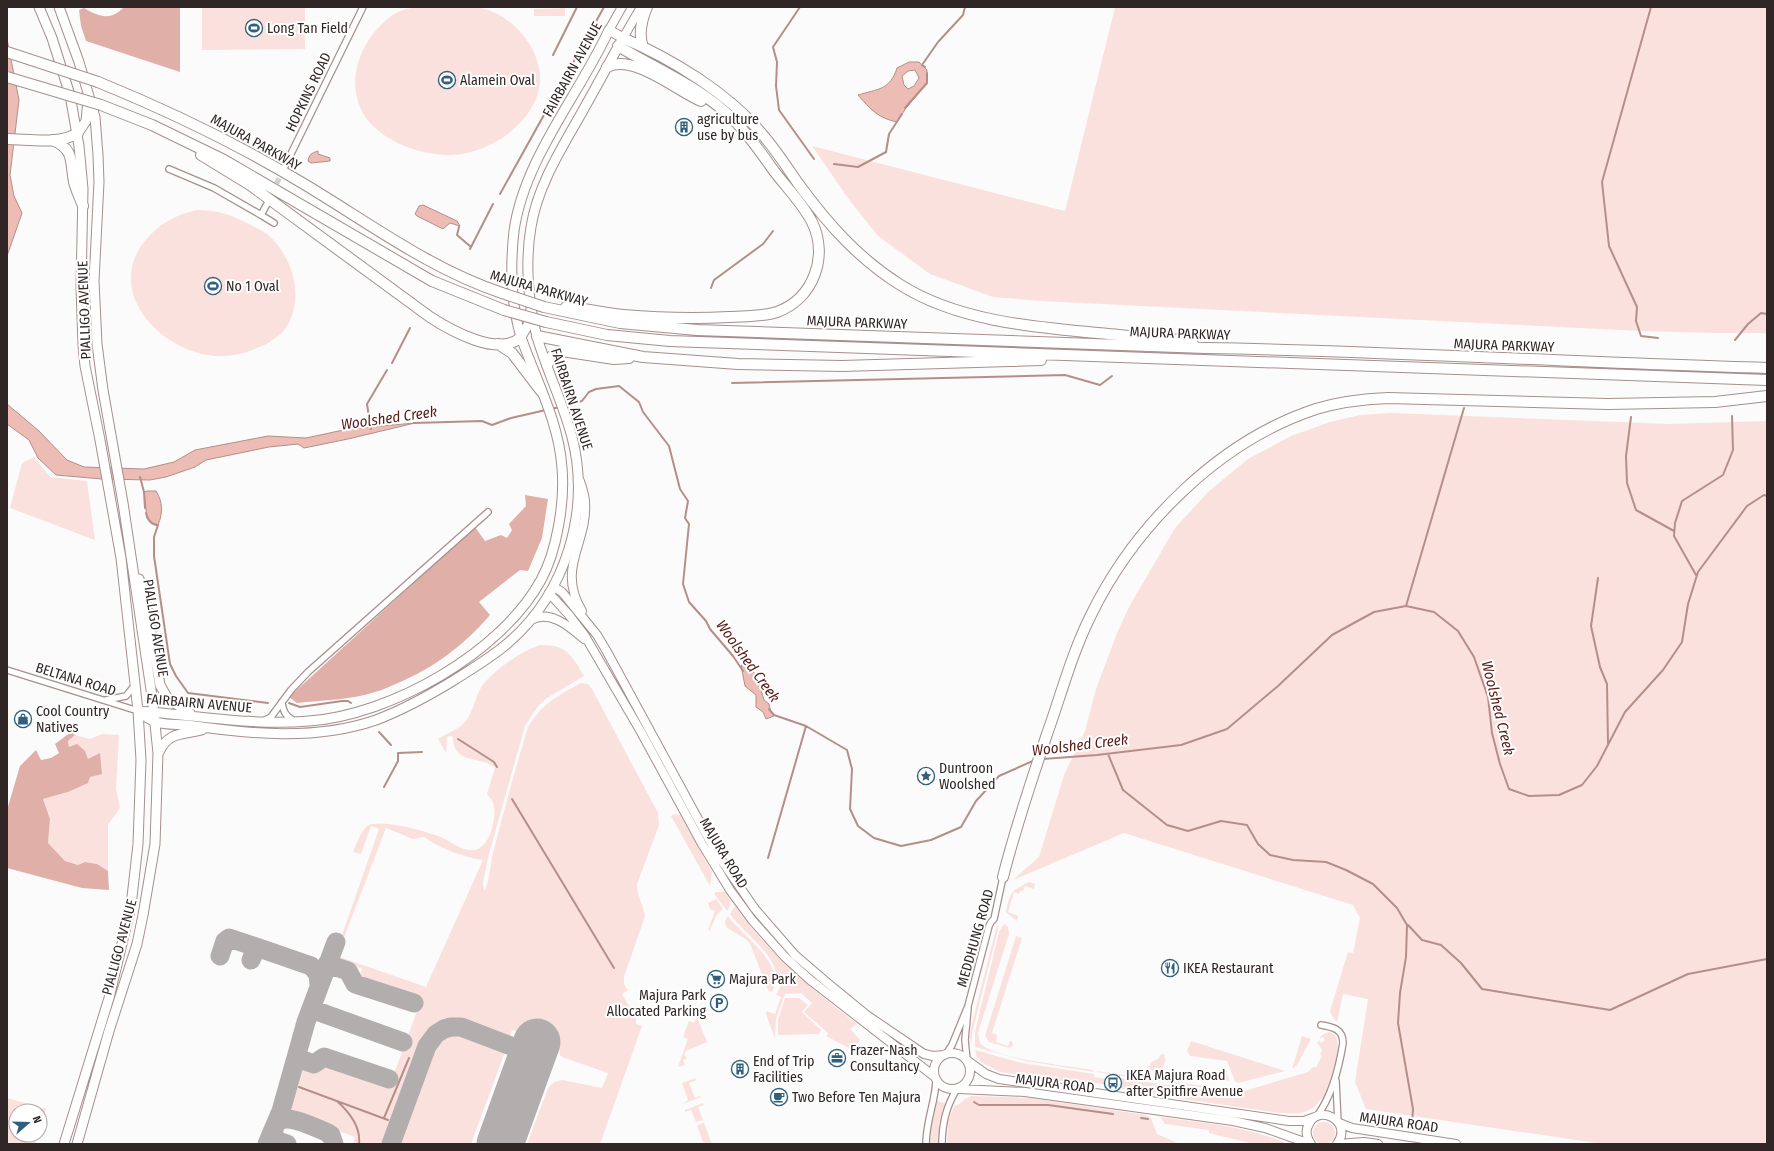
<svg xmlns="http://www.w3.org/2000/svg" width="1774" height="1151" font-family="'Fira Sans Condensed',sans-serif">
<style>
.green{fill:#fbe1dd;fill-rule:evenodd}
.forest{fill:#dfafa8}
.water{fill:#ecbcb5;stroke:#b48f8a;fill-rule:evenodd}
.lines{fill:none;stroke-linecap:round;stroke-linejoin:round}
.stream{stroke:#b48f8a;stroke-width:2}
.taxiway{stroke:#b2aeae;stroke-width:19}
.runway{stroke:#b2aeae;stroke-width:47}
.street-tunnel{stroke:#d2d0d0;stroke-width:5.5;stroke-dasharray:5.5 3;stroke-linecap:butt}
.street-casing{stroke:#a78f8c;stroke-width:8}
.secondary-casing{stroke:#a78f8c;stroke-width:10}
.primary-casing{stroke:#a78f8c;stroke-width:11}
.highway-casing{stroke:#a78f8c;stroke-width:12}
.street{stroke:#fff;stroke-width:5.5}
.secondary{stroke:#fff;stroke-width:8}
.primary{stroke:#fff;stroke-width:9}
.highway{stroke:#fff;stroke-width:10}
.highway-bridge-casing{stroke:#a78f8c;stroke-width:12;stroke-linecap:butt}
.highway-bridge{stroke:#fff;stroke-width:10}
.labels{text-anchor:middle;stroke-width:4;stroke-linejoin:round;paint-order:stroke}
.poi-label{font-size:14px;fill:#302625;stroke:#fff;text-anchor:start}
.street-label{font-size:14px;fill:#302625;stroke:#fff}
.water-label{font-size:15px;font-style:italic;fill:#561c16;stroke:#fff}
</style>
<rect width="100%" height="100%" fill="#fbfbfb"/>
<!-- green -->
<path class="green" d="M202,7h103v42l-103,1z
M415,7c23,0 50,-4 73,3 35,12 64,55 47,91 -6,15 -21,29 -34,38 -10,6 -22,11 -34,14 -33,8 -87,-9 -104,-40 -19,-34 -1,-74 27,-96 7,-6 17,-8 25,-10z
M1115,7h652v326h-51l-76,-2 -598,-30 -49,-4 -63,-23 -52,-38 -28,-35 -38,-55 253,65z
M565,8v8h-31v-7z
M197,210c22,0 34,5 54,15 5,3 11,5 16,9 26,22 39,65 18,95 -3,5 -9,8 -14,12 -4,4 -11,5 -16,8 -14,6 -32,9 -47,6 -51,-8 -102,-64 -64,-113 14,-18 31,-27 53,-32z
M1391,413l277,11 99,-3v723h-164l-237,-35 -11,-27 13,-83 -25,-5 -6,28 -5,-6 -2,-5 18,-59 5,1 7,-35 -7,-13 -229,-72 -111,47 26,-23 25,-82 21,-44 11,-42 21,-56 12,-26 46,-79 34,-37 39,-32 43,-23 39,-14 30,-7z
M34,457l16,20 37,4 8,59 -85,-32 12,-45z
M540,645c26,-1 32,10 44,31l-37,22 -9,8 -13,20 -36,128 -6,28 1,9c4,-3 7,-27 8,-34 11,-44 23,-87 36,-130 15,-24 29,-31 53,-44l7,1 4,5 66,124 1,12 -22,59c0,11 6,21 8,32l-21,61v7l4,6 -6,4 14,24v6l6,2 -42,118h-73l21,-56 6,-6 8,-2 40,8 6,-15 -46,-16 -2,-2 -1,-7 -47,-18 -4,11 -47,-17c-15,-2 -25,4 -35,14l-40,106h-33l2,-7 -71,-26 15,-47c8,3 21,10 25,-2l66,23 31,-85 -62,-23 3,-8 -28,-11 45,-129 -8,-3 -10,28 -8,-2c3,-7 8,-21 14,-26 13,-8 62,6 76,12 9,4 17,12 28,12 18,1 25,-29 23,-43 0,-5 -4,-9 -7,-13l8,-26c-13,-13 -42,-2 -42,-31l-3,-1 -3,1 -1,16 -8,-14c8,-5 18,-9 24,-14 12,-11 12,-27 20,-39 11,-16 40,-35 58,-41zM386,828l27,11 11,-2c17,12 39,20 59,23l-57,127 -89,-31z
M102,734l17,1 -3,54 4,19 -12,17v46l-11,-7 -12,-2 -7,3 -13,-4 -17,-18 2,-24 -7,-20 25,-7 19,-9 1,-24 -19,-11 -1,-7 7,-6 15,4z
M674,814l6,1 32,57 -2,14 -39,-70z
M1029,882l6,2 -1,5 -9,-3 -2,5h-3l-1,3 -5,-2 -6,20 10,4 -1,5 -11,-9c4,-20 5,-21 23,-30z
M716,892h9c5,7 8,11 2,19l-13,-17z
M716,899l7,9 -7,8 -6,14 3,2 -5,-2 7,-19 -5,-2 -2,-6z
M735,906c33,47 77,83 122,118l-7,5 10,11 -5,7 -4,-3 -2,4 -23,-12 2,-3 -24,-21 8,-9 -11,-10 -16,1 -9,25 -1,20 -9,-25 1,-3 8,3 6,-17 -5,-2 5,-10 -4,-1c3,-28 -32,-49 -47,-70z
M728,916c15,21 58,47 44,76l-4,-2 -17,-44 -4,-6 -21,-13 -1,-6z
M1004,924l4,3 1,7 -31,99 2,10c14,16 90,23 112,27l2,2 -68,-11 -51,-14v-15l24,-100z
M999,925l-26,104 -2,16 -1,-7 1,-11 25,-98z
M1016,936l6,2 -30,95 5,2 -1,7 12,4 2,-5h2l1,4 -3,3 -21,-6 -4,-6z
M785,998h14l9,7 -6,7 19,18 -2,4 -41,1v-15z
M697,1017l10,25 -21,9 -2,4 3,3 -4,2 2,5 -7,2 10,-28 -5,-2 6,-16 5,2z
M451,1031h9l46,18 -35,95h-77l32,-90 11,-17 5,-4z
M1329,1032l6,3c9,13 -5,51 -11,65l-3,-1c-11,16 -23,15 -42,14l-150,-22 -13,-5v-4l-5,-1v-4l128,18v-2l-75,-11v-2l77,12 67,-20 5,-5h3l6,-11 -2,-2 2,-4 -5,-7 2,-3 2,3 4,-3 -2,-3 -4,2 3,-4z
M1302,1036l9,3 -14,26 -5,4z
M1191,1041l94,30 -47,12 -3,-2 -8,-20 -37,-5 -3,-5z
M975,1050l47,13 72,11v3l15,2 -1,6 -11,-2 -15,2 -82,-13 -19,-10 -4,-5z
M1161,1054l4,1 -1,3 2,1 -5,13 -11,-2 -1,-2 2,-6 7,-3z
M1224,1068l2,2 3,11 -15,-1z
M1097,1071l64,9v2l-64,-10z
M696,1078l-1,3 -6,2 6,15 5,-2 1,1 -18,7 5,-4 -6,-17z
M972,1096l59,2 115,17 5,3 6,16 23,10h-233l1,-22 6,-16c7,-1 9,-8 18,-10z
M7,1098l39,11 -6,20v-18h-24v24h22l-3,9h-28z
M937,1100l3,2 5,1 -6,21 -1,20h-8l1,-24z
M703,1103l1,2 -6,2 5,13 -7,2 -5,-12 -6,2v-2z
M1160,1117c43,6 88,9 128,27h-35l-44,-11v-3l-44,-6z
M1313 1133a11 11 0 1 1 22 0a11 11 0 1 1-22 0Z
M703,1123h1l8,21h-8l-7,-18z"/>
<!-- forest -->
<path class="forest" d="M124,7h56v65l-94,-31 -5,-15 -2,-16 5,-2c15,9 27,13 40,-1z
M525,495l23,4 -6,39 -14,33 -8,-1 -41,32 11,13c-27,31 -55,52 -92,68 -8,3 -15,7 -23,9 -25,8 -52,8 -78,11l-8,-6 186,-170 10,14 16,-6 6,3 5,-8 -3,-6 17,-18z
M71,732l4,3 -7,6 1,6 8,-3 8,7 3,8 12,-6 2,21 -12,3 -2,6 -20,9 -25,7 7,20 -2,24 17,18 13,4 7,-3 12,2 11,7 1,19 -27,-2 -75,-20v-58l13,-44 16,-16 5,10 10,-2 8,-5 -4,-9z"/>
<!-- water -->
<path class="water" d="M7,39l12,61 -9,75 4,21 8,17 -15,43z
M909,62h10l8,8v13l-21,25 -9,14c-19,-4 -26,-12 -39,-27 20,-6 32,-5 39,-27zM915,70l4,8 -5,8 -6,3 -4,-4 -2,-9 6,-5z
M318,151v3l12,4v3l-19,2 -3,-2c1,-6 3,-8 10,-10z
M423,205l34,16 3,5 -10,-3 -7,6 -26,-13 -2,-2 4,-8z
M7,404l32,27 28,29 17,7 60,2 30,-7 21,-12 73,-14 38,2 42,-9 67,-6 -67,16 -44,9 -6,-4 -29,3 -63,13 -11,7 -29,10 -16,3 -48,-1 -46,-4 -18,-17 -9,-18 -22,-16z
M147,491h9c7,11 7,22 2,34h-3l-8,-7 -3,-26z
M741,665l11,5 5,7 -3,4 2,1 2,-1 6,19 5,4 2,8 3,4 -8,3 -3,-7 -7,-5v-12l-11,-9z"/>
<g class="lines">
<!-- stream -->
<path class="stream" d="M800,7l-27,40 4,15 -1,24 3,24 35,49
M1651,7l-49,175 7,64 28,61 -1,14 5,15 17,2
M553,55l24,-48
M925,67l-3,-2 16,-23 25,-27 2,-8
M905,108l22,-25v-10
M834,164l24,3 28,-15 3,-18 13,-20
M500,194l104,-187
M459,227l-2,8 14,12
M470,249l23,-45
M711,288l3,-8 49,-36 10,-13
M1735,340l13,-16 13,-11 6,1
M392,363l18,-35
M732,383l333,-8 35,10 12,-9
M564,406l18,-5 7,-9 7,-3 23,-3 20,16 4,10 26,34 11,43 8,12 -3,17 4,6 -6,60 6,18 17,19 4,8 23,27 10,15
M551,409l9,-2
M1631,417l-5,39 1,27 9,27 38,21
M414,423l68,-2 10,4 19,-7 35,-8
M371,429l-4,-25 20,-34
M140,477l4,15 1,16
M146,513c1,6 5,12 12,12l-4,12v19l16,108 6,12 12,17 80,10
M1696,575l-22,-39 1,-13 7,-22 41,-26 10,-25 -1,-34
M1598,578l-7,48 9,41 7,17 1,60
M1406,606l58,-198
M289,703l11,4 42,-6h6l3,2
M769,709l5,6 32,11 41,24 5,19 -2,40 8,17 16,12 27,8 30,-6 30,-13 15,-26 23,-25 36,-16
M379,732l12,13
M458,739l36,23 3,5
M1108,754l15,36 44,35 21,6 33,-10 26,4 11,19 12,11 23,5 33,2 20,8 27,14 24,24 10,17 -1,32 -6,36 -2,30 15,86 -1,15
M1043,759l54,-4 84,-10 46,-16 51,-43 54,-51 42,-23 32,-6 28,6 24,19 16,26 14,40 4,36 8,31 9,25 20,7 30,-1 23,-10 15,-19 28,-54 38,-42 19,-28 6,-38 10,-32 49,-66 17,-11 3,1
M384,787l14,-26v-8l24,-1
M512,799l102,169
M768,858l38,-132
M1408,925l14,15 19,5 20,18 21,26 128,21 78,-36 79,-15
M299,1087l89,33
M338,1102c12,11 23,25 21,42
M974,1102l5,3h69l65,9
M384,1118l25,-60
M1141,1118l7,1"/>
<!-- taxiway -->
<path class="taxiway" d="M220,956l5,-15 4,-3 33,11
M251,960l4,-9 7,-2 49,17 7,8 1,11
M327,964l21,7 7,13 59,19
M311,1009l92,33
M297,1058l17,6 10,-7 65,22
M274,1131c2,-25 39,-4 52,1l5,3 3,9
M267,1144l14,-33 25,-89 30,-80
M268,1144l7,-4 12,4
M391,1144l36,-98 9,-12 8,-5 7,-2h10l71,27"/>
<!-- runway -->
<path class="runway" d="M500,1144l37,-102"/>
<!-- street-tunnel -->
<path class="street-tunnel" d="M273,191l10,-21"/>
<!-- street casing -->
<g class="street-casing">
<path id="street" d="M285,166l78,-159
M169,169l45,19 47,27 6,-11
M261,215l13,8
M7,670l131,41
M106,700l20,-4 9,-11
M282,702c1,10 4,14 12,19
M263,721l8,-4 20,-27 17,-18 180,-160
M946,1054l6,-9 16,-39 21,-80 2,-4 3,-3 9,-42
M967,1060l-2,-20 3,-32
M1336,1081l2,42
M1317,1116c15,-20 22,-48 26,-73 0,-14 -10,-16 -22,-18
M926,1144c0,-23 9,-41 10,-63
M942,1144c0,-19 4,-38 15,-55"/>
</g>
<!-- secondary casing -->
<g class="secondary-casing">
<path id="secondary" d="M609,30l13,-23
M623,38l18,-31
M580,481c2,7 5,14 5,21 3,42 -29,65 -3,109
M554,587l8,5 35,43 9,15 111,204 38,55 40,46 29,25 44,36 56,38 9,2 11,-1
M549,593l20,22 16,21 56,96 61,112 28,46 22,30 32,36 25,23 126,98
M531,620c19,-11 39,7 53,19
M934 1071a18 18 0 1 1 36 0a18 18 0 1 1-36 0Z
M968,1061l18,13 13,5 290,42h15l11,-4
M959,1089l66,3 208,29 32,7 45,16
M1339,1123l13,5 104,16
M1311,1144c-4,-6 -6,-12 -3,-18 9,-24 46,-5 29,18
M1338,1144l26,-2 14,2"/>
</g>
<!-- primary casing -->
<g class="primary-casing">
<path id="primary" d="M39,7l13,31 18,57 9,51 4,43 -2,98 2,58 2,21 15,74 21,118 17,153 3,49 -3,84 -7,62 -22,92 -45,146
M59,7l20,55 16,55 3,38 1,27 -5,99 3,63 6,46 20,113 29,193 6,57 -3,91 -12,71 -6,29 -28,87 -32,113
M609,30l14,8c-15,27 -30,55 -46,83 -19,33 -40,68 -46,106 -6,35 -3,75 6,110 10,34 26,66 35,100 19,74 -6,156 -64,206 -16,14 -35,25 -52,36 -26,16 -51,30 -80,41 -61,21 -126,14 -189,5 -10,-1 -22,0 -31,-3 -6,-2 -13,-7 -18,-11 56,4 114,15 171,10 82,-6 192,-68 232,-141 16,-29 24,-79 21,-112 -3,-45 -25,-86 -40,-128 -11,-34 -12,-73 -8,-109 10,-72 65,-136 95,-201z
M78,133l8,-12 2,-22
M521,337l7,-12 2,-13
M139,579l6,18 15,88 8,14 22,14
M159,752c10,-21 23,-17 43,-22"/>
</g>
<!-- highway casing -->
<g class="highway-casing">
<path id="highway" d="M623,38c49,21 105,55 139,96 14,16 26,35 38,52 28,38 58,72 99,98 62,40 147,44 220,51 24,3 50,1 74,9
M643,47c-5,-13 -1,-28 4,-40
M607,67c26,-14 70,24 94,34
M98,82c71,29 140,62 206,102 65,39 126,85 198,109
M101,105l51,20 72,35 208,121 72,29
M7,139c21,0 52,6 71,-6
M52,140c23,9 18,22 22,42 2,8 6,16 9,24
M201,155l49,30 180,132c20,13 69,41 91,20
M544,307l76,16 77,7 509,18c187,3 374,15 561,20
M566,307c19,1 38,6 57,8 35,3 71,4 106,2 16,-1 33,0 48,-5 36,-13 52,-55 35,-90 -9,-18 -25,-34 -38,-51 -15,-21 -30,-43 -50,-60 -31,-27 -71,-44 -106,-65
M546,322l61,13 63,6 1097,39
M537,336l106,21 95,7 104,2 199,-6
M498,344l14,9 29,38
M547,365l5,-9 10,-5 52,8 15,-1
M1003,877c12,-48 28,-95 44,-143 14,-39 25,-81 44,-119 44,-90 128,-174 225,-206 23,-7 48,-10 72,-11l220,6 107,-2 52,-6"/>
</g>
<!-- street -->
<use href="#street" class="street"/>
<!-- secondary -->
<use href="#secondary" class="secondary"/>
<!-- primary -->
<use href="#primary" class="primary"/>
<!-- highway -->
<use href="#highway" class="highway"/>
<!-- highway-bridge casing -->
<g class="highway-bridge-casing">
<path id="highway-bridge" d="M7,52l91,30
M7,77l94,28
M502,293l42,14
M504,310l42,12"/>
</g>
<!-- highway-bridge -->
<use href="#highway-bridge" class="highway-bridge"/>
</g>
<!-- icons -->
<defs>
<g id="stadium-ring" transform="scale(0.9)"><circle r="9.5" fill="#fff" stroke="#30607e" stroke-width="1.5"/><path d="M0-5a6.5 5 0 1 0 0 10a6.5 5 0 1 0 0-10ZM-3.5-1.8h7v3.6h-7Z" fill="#30607e"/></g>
<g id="building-ring" transform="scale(0.9)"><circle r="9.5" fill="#fff" stroke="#30607e" stroke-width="1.5"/><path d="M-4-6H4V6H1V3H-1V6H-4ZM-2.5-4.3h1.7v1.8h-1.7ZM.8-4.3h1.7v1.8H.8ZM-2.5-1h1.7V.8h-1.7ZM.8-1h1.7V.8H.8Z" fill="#30607e"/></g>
<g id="shop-ring" transform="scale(0.9)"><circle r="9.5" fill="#fff" stroke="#30607e" stroke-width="1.5"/><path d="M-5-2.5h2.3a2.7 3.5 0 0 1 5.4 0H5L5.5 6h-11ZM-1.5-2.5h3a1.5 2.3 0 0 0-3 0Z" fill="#30607e"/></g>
<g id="sight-ring" transform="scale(0.9)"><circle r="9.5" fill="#fff" stroke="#30607e" stroke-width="1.5"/><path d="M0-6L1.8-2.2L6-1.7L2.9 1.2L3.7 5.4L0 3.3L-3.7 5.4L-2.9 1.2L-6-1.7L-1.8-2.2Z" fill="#30607e"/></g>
<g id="restaurant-ring" transform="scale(0.9)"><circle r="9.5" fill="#fff" stroke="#30607e" stroke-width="1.5"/><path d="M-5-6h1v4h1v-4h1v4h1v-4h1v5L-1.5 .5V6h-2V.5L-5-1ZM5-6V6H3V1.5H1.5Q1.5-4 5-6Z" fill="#30607e"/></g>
<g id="supermarket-ring" transform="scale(0.9)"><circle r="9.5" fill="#fff" stroke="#30607e" stroke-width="1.5"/><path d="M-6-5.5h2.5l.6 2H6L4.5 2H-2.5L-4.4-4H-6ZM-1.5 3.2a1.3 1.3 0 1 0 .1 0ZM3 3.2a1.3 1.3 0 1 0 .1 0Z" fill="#30607e"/></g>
<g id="parking-ring" transform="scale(0.9)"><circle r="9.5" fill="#fff" stroke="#30607e" stroke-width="1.5"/><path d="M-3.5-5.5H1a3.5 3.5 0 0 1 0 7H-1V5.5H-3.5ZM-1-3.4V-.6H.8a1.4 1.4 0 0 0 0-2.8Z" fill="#30607e"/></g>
<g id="office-ring" transform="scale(0.9)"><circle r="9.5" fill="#fff" stroke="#30607e" stroke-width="1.5"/><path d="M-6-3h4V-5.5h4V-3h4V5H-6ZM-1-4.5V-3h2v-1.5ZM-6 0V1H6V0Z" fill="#30607e"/></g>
<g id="bus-ring" transform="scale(0.9)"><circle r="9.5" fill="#fff" stroke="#30607e" stroke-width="1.5"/><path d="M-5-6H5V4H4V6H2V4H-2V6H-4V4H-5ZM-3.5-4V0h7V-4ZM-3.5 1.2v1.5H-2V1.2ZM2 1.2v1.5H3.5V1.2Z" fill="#30607e"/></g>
<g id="cafe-ring" transform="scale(0.9)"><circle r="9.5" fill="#fff" stroke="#30607e" stroke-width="1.5"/><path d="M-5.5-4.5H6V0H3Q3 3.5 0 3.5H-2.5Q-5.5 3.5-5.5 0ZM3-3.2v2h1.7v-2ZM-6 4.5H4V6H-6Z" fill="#30607e"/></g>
</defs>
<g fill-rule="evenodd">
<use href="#stadium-ring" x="254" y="28"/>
<use href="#stadium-ring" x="447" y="80"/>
<use href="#building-ring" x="684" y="127"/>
<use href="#stadium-ring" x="213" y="286"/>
<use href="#shop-ring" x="23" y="719"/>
<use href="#sight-ring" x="926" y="776"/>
<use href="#restaurant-ring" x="1170" y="968"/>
<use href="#supermarket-ring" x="716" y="979"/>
<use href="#parking-ring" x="719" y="1003"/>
<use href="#office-ring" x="837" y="1058"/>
<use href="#building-ring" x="740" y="1069"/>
<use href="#bus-ring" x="1113" y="1083"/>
<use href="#cafe-ring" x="779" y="1097"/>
</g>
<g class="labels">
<!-- poi labels -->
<g class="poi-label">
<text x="267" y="33">Long Tan Field</text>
<text x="460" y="85">Alamein Oval</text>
<text x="697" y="124">agriculture<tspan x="697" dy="16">use by bus</tspan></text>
<text x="226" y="291">No 1 Oval</text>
<text x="36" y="716">Cool Country<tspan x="36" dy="16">Natives</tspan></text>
<text x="939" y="773">Duntroon<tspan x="939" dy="16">Woolshed</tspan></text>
<text x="1183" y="973">IKEA Restaurant</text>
<text x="729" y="984">Majura Park</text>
<text x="706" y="1000" text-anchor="end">Majura Park<tspan x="706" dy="16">Allocated Parking</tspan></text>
<text x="850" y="1055">Frazer-Nash<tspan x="850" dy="16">Consultancy</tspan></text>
<text x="753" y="1066">End of Trip<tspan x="753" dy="16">Facilities</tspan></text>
<text x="1126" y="1080">IKEA Majura Road<tspan x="1126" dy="16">after Spitfire Avenue</tspan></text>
<text x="792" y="1102">Two Before Ten Majura</text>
</g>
<!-- street labels -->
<g class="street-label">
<text transform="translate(572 69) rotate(-61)" y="5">FAIRBAIRN AVENUE</text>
<text transform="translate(308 92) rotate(-64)" y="5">HOPKINS ROAD</text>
<text transform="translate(256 142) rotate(29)" y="5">MAJURA PARKWAY</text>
<text transform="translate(539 288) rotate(16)" y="5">MAJURA PARKWAY</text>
<text transform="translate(84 310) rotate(-92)" y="5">PIALLIGO AVENUE</text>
<text transform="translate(857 322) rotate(2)" y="5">MAJURA PARKWAY</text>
<text transform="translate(1180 333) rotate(2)" y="5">MAJURA PARKWAY</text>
<text transform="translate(1504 345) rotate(2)" y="5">MAJURA PARKWAY</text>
<text transform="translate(572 399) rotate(72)" y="5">FAIRBAIRN AVENUE</text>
<text transform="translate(156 628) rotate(81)" y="5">PIALLIGO AVENUE</text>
<text transform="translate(76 679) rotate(17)" y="5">BELTANA ROAD</text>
<text transform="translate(199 703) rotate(5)" y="5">FAIRBAIRN AVENUE</text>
<text transform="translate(724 853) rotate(59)" y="5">MAJURA ROAD</text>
<text transform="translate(975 938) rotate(-74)" y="5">MEDDHUNG ROAD</text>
<text transform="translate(119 947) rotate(-75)" y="5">PIALLIGO AVENUE</text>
<text transform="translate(1055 1083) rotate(7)" y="5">MAJURA ROAD</text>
<text transform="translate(1399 1122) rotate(8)" y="5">MAJURA ROAD</text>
</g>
<!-- water labels -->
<g class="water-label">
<text transform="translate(389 418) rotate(-8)" y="5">Woolshed Creek</text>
<text transform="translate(748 661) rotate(54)" y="5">Woolshed Creek</text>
<text transform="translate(1498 708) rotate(76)" y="5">Woolshed Creek</text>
<text transform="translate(1080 745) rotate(-7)" y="5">Woolshed Creek</text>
</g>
</g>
<!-- border -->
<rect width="1774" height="1151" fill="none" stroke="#302625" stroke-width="16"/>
<!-- north arrow -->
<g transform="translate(28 1123) rotate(70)"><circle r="19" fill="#ffffff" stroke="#aca8a8"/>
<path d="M0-3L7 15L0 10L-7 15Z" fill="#30607e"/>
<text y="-6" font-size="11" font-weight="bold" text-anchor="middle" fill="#302625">N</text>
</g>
</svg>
